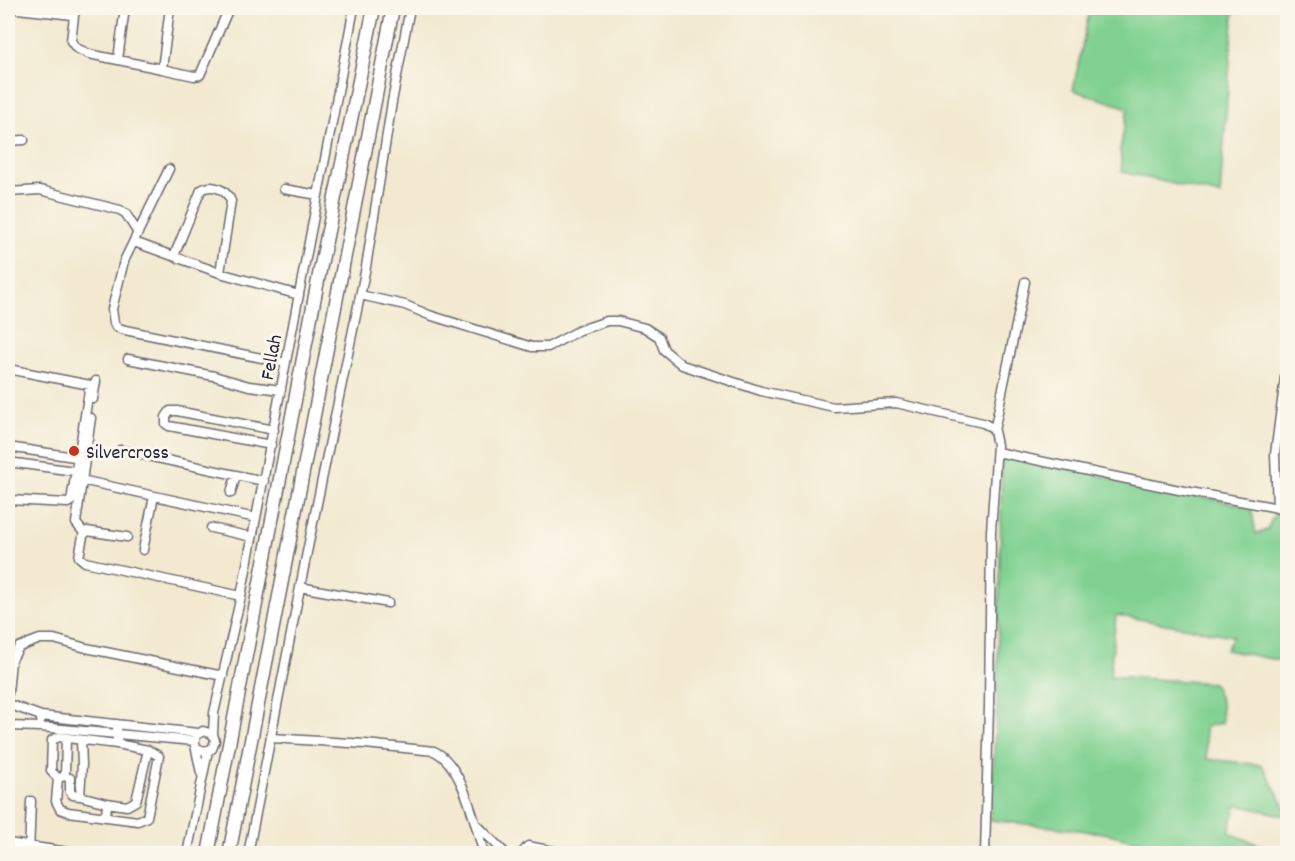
<svg xmlns="http://www.w3.org/2000/svg" width="1295" height="861" font-family="Dekko,sans-serif">
<style>
.green{fill:#80d191;stroke:#517a66;stroke-width:1.5}
.lines{fill:none;stroke-linecap:round;stroke-linejoin:round}
.minor-casing{stroke:#6b686f;stroke-width:11}
.highway-casing{stroke:#6b686f;stroke-width:15}
.minor{stroke:#fff;stroke-width:8}
.highway{stroke:#fff;stroke-width:12}
.poi-dot{fill:#c8321e;stroke:#fbf7ec;stroke-width:2}
.labels{text-anchor:middle;stroke-width:6;stroke-linejoin:round;paint-order:stroke}
.street-label{font-size:20px;fill:#22223b;stroke:#fbf7ec}
.poi-label{font-size:20px;fill:#22223b;stroke:#fbf7ec;text-anchor:start}
</style>
<rect width="100%" height="100%" fill="#fbf7ec"/>
<filter id="ink" filterUnits="userSpaceOnUse"><feTurbulence type="fractalNoise" baseFrequency=".0167" numOctaves="2"/><feDisplacementMap in="SourceGraphic" scale="12" xChannelSelector="R" yChannelSelector="G"/><feConvolveMatrix kernelMatrix="1 2 1 2 8 2 1 2 1" color-interpolation-filters="sRGB"/></filter>
<filter id="wash" filterUnits="userSpaceOnUse"><feTurbulence type="fractalNoise" baseFrequency=".008" numOctaves="4" result="noise"/><feDisplacementMap in="SourceGraphic" scale="24" xChannelSelector="R" yChannelSelector="G"/><feGaussianBlur stdDeviation="1.35" result="paint"/><feColorMatrix in="noise" values="0 0 0 0 0 0 0 0 0 0 0 0 0 0 0 0 0 1.4 0 .05"/><feComposite in="paint" operator="in"/></filter>
<g filter="url(#wash)">
<rect width="100%" height="100%" fill="#f2e9d0"/>
<!-- green -->
<path class="green" d="M1090,8h144l-14,187 -98,-23 -2,-23 8,-41 -55,-18z
M1002,455l249,52 5,27 11,-4 9,-19 11,6v145l-61,-12 7,-14 -117,-21 -6,61 103,7 8,19 1,21 -17,4 2,32 55,6 25,46v5l-50,-11 -6,18 -1,10 44,18 -2,2h-86l-82,-20 -114,-13 7,-114z"/>
</g>
<g filter="url(#ink)">
<g class="lines">
<!-- minor casing -->
<g class="minor-casing">
<path id="minor" d="M8,8l65,7
M75,8l-4,33 5,7 13,6 73,15 8,-61
M118,59l7,-51
M162,69l32,7 6,-1 29,-67
M8,141l16,-1
M169,169l-45,92 -12,48 2,14 2,4 9,3 161,33
M284,189l34,6
M8,192l32,-2 80,20 6,4 12,19
M134,242l86,31 79,22
M174,256l27,-66c11,-7 25,-1 30,11l-11,72
M360,295l45,10 24,10 103,32h16l32,-17 27,-9h11l27,7 14,9 5,13 18,15 79,26 73,16 62,-4 87,20 8,4 3,4 3,14 -6,86 -2,175 -4,148
M128,359l86,17 35,10 32,4
M8,369l82,16 -19,116 -3,2 -60,-3
M93,399l3,-18
M994,431l31,-149
M271,445l-102,-19 -3,-2v-7l4,-6h7l97,19
M8,447l73,11
M120,450l144,31
M997,452l182,38 94,17 15,5
M8,462l74,10
M81,480l175,38
M231,493l5,-18
M1277,508l-2,-54 13,-99
M211,528l41,9
M84,533l-8,-10 15,-105
M127,537l-40,-6 -4,5 -4,21 6,5 156,34
M143,550l11,-54
M300,587l88,16
M8,693l3,-32 8,-14 21,-8h14l32,9 137,28
M8,704l33,12v4
M41,716l157,17
M8,726l32,1 154,14
M213,734l1,-21 27,-117 113,-588
M272,738l93,6 69,7c29,13 41,74 50,103
M81,740l1,24 -2,32 27,7 -1,13
M117,744l-58,-7 -7,3 -1,31 7,7 -2,23 4,8 8,3 70,9 9,-4 12,-61 -11,-6 -31,-6v-20
M197,748l7,3 8,-2 3,-8 -2,-7 -10,-3 -8,5v9l6,28
M58,778l7,-2 1,-38
M70,778v14l3,3 7,1
M107,803l20,3 9,-5 12,-51
M477,825l29,29
M8,843l73,11
M29,854l2,-53
M187,854l21,-103
M248,854l58,-297 60,-290 26,-165 18,-94
M521,854l7,-8 40,8"/>
</g>
<!-- highway casing -->
<g class="highway-casing">
<path id="highway" d="M208,854l112,-584 54,-262
M229,854l164,-846"/>
</g>
<!-- minor -->
<use href="#minor" class="minor"/>
<!-- highway -->
<use href="#highway" class="highway"/>
</g>
</g>
<!-- markers -->
<circle class="poi-dot" cx="74" cy="451" r="6"/>
<g class="labels">
<!-- street labels -->
<g class="street-label">
<text transform="translate(270 357) rotate(-79)" y="7">Fellah</text>
</g>
<!-- poi labels -->
<g class="poi-label">
<text x="86" y="458">Silvercross</text>
</g>
</g>
<!-- margin -->
<rect width="1295" height="861" fill="none" stroke="#fbf7ec" stroke-width="30"/>
</svg>
